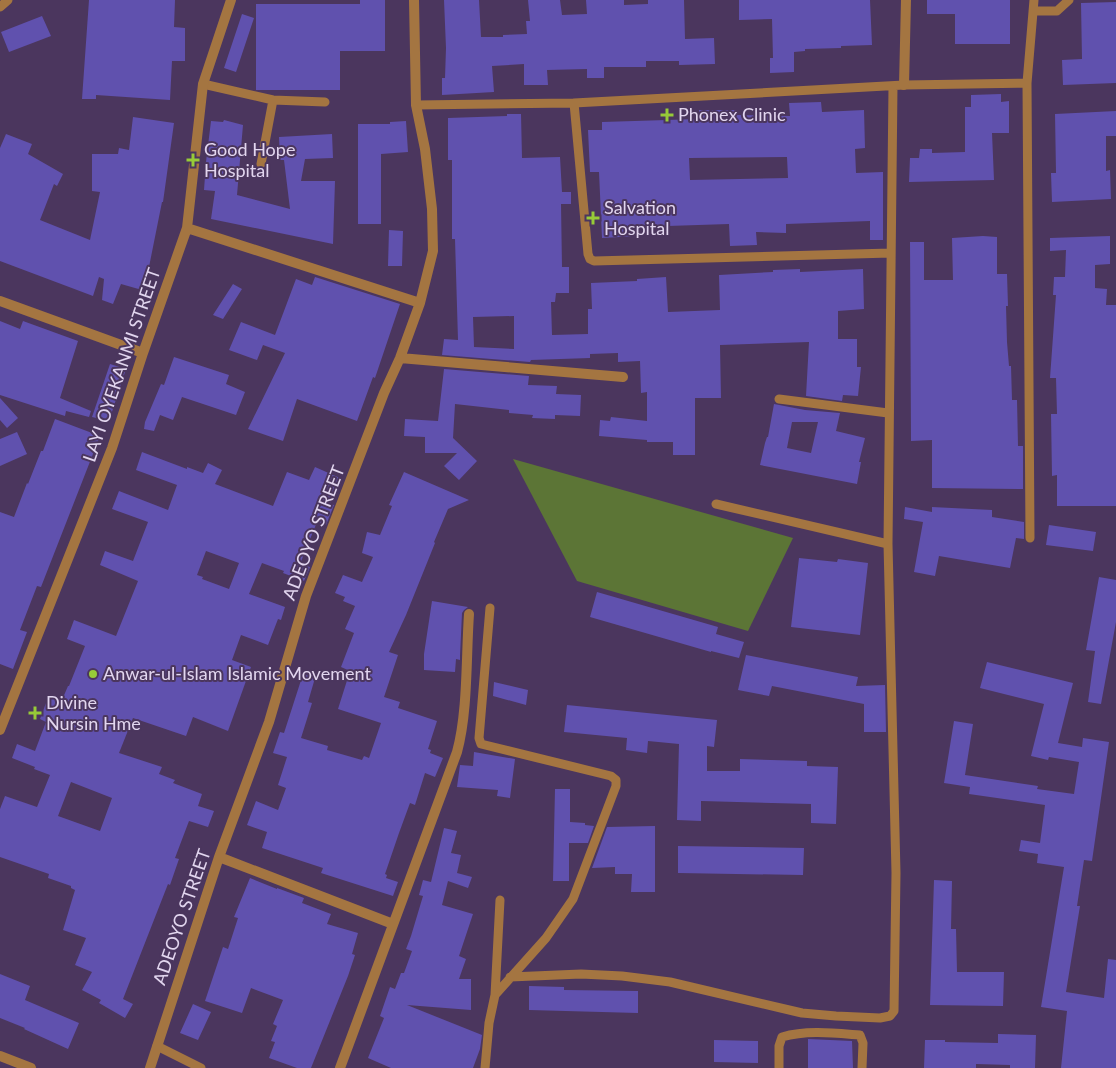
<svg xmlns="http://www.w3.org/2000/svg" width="1116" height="1068" font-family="Lato,sans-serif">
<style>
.green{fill:#5c7536}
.building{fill:#6051ae;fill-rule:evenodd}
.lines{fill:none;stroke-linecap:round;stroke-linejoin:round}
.service{stroke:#a47541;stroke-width:9}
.minor{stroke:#a47541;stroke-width:10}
.poi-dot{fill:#97cb38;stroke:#4b365e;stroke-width:2}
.labels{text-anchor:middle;stroke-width:4;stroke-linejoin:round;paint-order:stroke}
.poi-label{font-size:18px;fill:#e2d6ef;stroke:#4b365e;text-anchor:start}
.street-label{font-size:18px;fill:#e2d6ef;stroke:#4b365e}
</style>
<rect width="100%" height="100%" fill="#4b365e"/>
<!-- green -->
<path class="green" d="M513,459l280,79 -45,93 -171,-50z"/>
<!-- building -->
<path class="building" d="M89,0h86l-1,27 11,1v33h-13l-2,39 -74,-5v4h-14z
M360,0h25v51h-45v39h-84v-86h104z
M444,0h35l2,37h22v-2l24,-1 -1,-13h4l-2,-21h32l2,15 25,-1 -1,-14h38v5l24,-1v-4h36l1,39 29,-1 1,26 -36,1v-4h-33v6h-42v11h-17v-9l-40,1 1,15h-24v-21l-32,2 2,26 -52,3v-17h3l1,-30z
M739,0h131l2,45 -31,1v2l-36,1v2l-11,1v20l-24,1v-15h3l-1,-39 -33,1z
M927,0h83v44h-55v-30h-28z
M1116,2v81l-53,2 -1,-25 20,-1 -1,-56z
M242,14l12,4 -18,54 -12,-4z
M42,16l9,20 -42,16 -8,-20z
M1001,94v8l8,-1v32h-17l2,47 -85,2 1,-24h9l1,-9h12v4l33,-1v-45h6v-12z
M821,102l1,10 42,-2 1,38 -10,1 1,24 27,-1v68h-13v-19l-84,3v9l-30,-1 1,13 -27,1 -1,-22 -92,3v9l-35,2 -3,-66h-9l-2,-42h14v-8l97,-3v-9h38v5l53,1 -1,-13zM787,157l1,21 -98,2 -1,-22z
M1116,111v25h-10v35l4,-1 1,29 -59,3 -1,-29h5l-1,-59z
M507,114h14l1,44 38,-1 2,35h9v12h-10l1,63h7v26h-13l-1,9h-4l1,33 36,-1v-25h4l-1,-26 46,-2v-2l29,-2 2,35 52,-2 -1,-35 54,-3v-2l27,-1v3l63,-3 1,40 -26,2v28h19v28h4l-3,29 -15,-1 -1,6 -36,-5 3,-54 -89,3 1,53h-26v57h-22v-13h-26v-2l-48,-4 1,-16 10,1 1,-4 36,4v-29l-6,1 -1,-32 -22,1v-9l-28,1v4l-59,2 -1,2 -88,-7 2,-16 14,1 -3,-101h-3v-79h-4v-42l59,-2zM514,316v33l-40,-2 -1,-30z
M133,117l41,6 -11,79h-1l-13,65 -7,23 -21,-6 -8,20 -11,-4 2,-21 -5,-2 -6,19 -93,-35v-113l6,-14 26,10 -4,10 35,20 -6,12 -3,-2 -14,36 50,20 10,-48 -8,-1v-37h26l1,-6 10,2z
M224,120l19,5 -6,70 53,14 -6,-49h-4l-1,-23 53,-3 1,24 -28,1 -4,22h34l-2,63 -122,-25 4,-28 -11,-1 2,-28 5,-41 12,1z
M406,121l2,31 -27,2v70h-23v-100h32v-2z
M389,230l14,1 -1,35h-14z
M983,236l14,1v37h10l1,32h-2l1,36 2,24h2l1,34h5l1,46h5v43l-91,-1v-48l-21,1 -1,-199h14v38h29l-1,-42z
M1110,236v28l-15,1v23l12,1 -1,16h10v201h-59v-31l-5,1 -1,-62h6l-1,-36h-6l6,-83h-3l1,-18h11l1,-27 -16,1v-13z
M315,277l85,27 -25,74 -2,-1 -16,44 -60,-22 -14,42 -35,-12 37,-76 -22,-8 -6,15 -28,-10 12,-28 34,13 21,-56 16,6z
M233,284l9,5 -19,30 -10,-4z
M0,321l20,8 3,-8 55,20 -18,57 31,13 -2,6 -23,-6 -1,5 -65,-21z
M174,357l55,18 -3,9 19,8 -9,23 -54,-18 -9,23 -13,-5 -6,16 -10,-2 1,-7 16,-38 3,1z
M110,364l16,5 -17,52 -17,-4z
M444,369l85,7 -1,9 29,1 -1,8 25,1 -1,21 -25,-1v4l-23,-1 1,-3 -24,-2v-3l-54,-6 -2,34 24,23 -18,19 -15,-14 13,-13h-32v-16l-21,-1 1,-17 33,2z
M0,398l18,20 -11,10 -7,-8z
M774,404l31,6 35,3 -4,18 29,7 -6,24h2l-4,22 -97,-19 5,-22 2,-6h1zM792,422h26l-7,31 -24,-5z
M55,419l45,17 -59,151 -4,-1 -17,44 7,2 -14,37 -13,-5v-152l14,5 13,-34 1,1 13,-33h2z
M17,432l10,22 -27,12v-27z
M142,452l45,17v-2l16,6 5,-10 14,7 -7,14 58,22 14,-34 22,8 6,-13 25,11 -10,26 4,1 -8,20 -9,-3 -17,42 10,3 -6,14 -21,-8 1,-2 -22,-8 -13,31 36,13 -4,13 -3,-1 -10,26 -27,-10 -9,25 19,7 -23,64 -35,-14 -7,19 -53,-18 -14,35 43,14 -3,7 16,6 -2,3 29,11 -4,12 16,5 -6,16 -19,-6 -14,37 4,1 -9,26 -2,-1 -45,115 10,5 -8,14 -26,-15 2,-3 -19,-10 10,-18 -17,-7 11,-27 -23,-8 12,-40 -4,-2v-2l-23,-8 1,-4 -49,-17v-48l5,-13 32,11 13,-32 -16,-6 1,-2 -23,-9 5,-14 18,7 11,-29 -6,-3 9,-24 13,5 6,-14h1l16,-40 -18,-7 7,-19 42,16 22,-55 -38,-16 5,-14 28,10 15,-39 -36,-13 7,-18 49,19 9,-25 -41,-15zM206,551l33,12 -10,26 -27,-10 1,-2 -6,-2zM71,782l41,16 -12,33 -42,-15z
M404,472l65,28 -21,9 -14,33 1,1 -29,72 -17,37 9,3 -14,42 16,5 -2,6 39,13 -9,28 3,1 -1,3 13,5 -8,19 -10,-4 -10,32 -5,-2 -11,30 -14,41 2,1 -1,3 12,4 -5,14 -72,-23 2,-5 -61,-20 5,-16 -20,-7 9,-24 22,9 8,-22 -8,-3 9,-28 -14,-4 7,-21 4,1 19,-59 12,4 -7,24 4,1 -11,35 27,8 -1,4 35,10 2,-4 5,2 12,-35 -43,-14 12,-38 -9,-4 13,-34 -9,-4 10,-23 -12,-5 2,-4 -10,-4 8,-18 19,7 11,-25 -11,-4 5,-21 13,3 12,-29 -3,-1z
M905,507l27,5v-5l60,3v7l32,5v17l-8,-1 -6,30 -71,-12 -4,20 -21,-4 9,-50 -19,-3z
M1049,525l47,7 -3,19 -47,-6z
M799,558l38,4 1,-3 30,4 -8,72 -69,-8z
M1099,577l17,3v42l-15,82 -13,-2 7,-51 -9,-1z
M597,592l121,35 -2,7 28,8 -5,16 -28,-7v1l-121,-35z
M432,601l36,6 -4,3 -2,3 -2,43v4l-4,-1 -1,13 -31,-2v-16z
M746,655l112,22 -2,9 29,-1 1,47h-22v-28l-92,-18 -3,10 -31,-6z
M987,662l86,21 -15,60 24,4 1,-9 26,4 -17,119 -8,-1 -7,46h3l-14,86 38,6 4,-39 8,1v108h-55l6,-57 -26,-4 23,-140 -27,-4 1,-9 -19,-3 2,-11 19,3 5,-38 -76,-11 1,-7 -26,-4 10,-62 19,3 -8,51 73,11 -1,3 37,5 5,-32 -30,-5 -1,3 -17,-4 13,-52 -64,-16z
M494,682l34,8 -2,15 -33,-9z
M567,705l150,15 -3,27 -7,-1v25h33v-12l67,2v5l31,1 -2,57 -25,-1v-19l-110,-3v20l-24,-1 2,-76 -31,-3 -1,12 -21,-3 1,-12 -63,-6z
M474,752l41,7 -5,39 -13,-2 1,-6 -41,-3 3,-22 13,1z
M555,789h15v33l15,1v2l9,1 -6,17h-19v38h-16z
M655,826v66h-24l1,-18h-17v-7l-23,1 15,-41z
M444,828l13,3 -6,22 10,2 -4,18 15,4 -4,11 -20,-7 -6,24 31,9 -14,42 7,3 -7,20h12v31l-64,-5 75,30 -2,14 -7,19h-82l-23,-10 16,-40 -4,-2 10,-29 5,2 6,-16h3l8,-22 -6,-2 5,-13 12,-40 -4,-1 4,-15 8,2z
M678,846l126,2 -1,27 -125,-2z
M250,878l27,11v-1l27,10 -2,5 29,11 -4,10 31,9 -6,21 3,1 -7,21 -37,92h-14l-28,-10 6,-16 -4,-1 6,-15 -4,-2 10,-24 -32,-12 -9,25 -37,-12 18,-54 5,2 10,-31 -4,-1z
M934,880l18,1 -1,48h5l1,43h47l-1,34 -73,-1z
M0,974l30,12 -5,14 54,23 -11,26 -44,-20 1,-1 -25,-10z
M529,986l35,1v3l74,1v22l-109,-3z
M193,1004l18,8 -13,28 -18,-7z
M998,1034l38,1 -1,33h-25v-3l-34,-1v4h-52l1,-28h20v2l53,1z
M808,1039l44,2 1,27h-45z
M714,1040l44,1v22l-44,-1z"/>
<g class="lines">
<!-- service -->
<path class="service" d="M0,7l8,-7
M1033,11h24l12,-11
M203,84l70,16 52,2
M574,103l14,151 2,5 4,2 297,-8
M416,105l158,-2 330,-18 123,-2
M261,164l12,-64
M779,399l109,14
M716,504l172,40
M1030,538l-3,-455 7,-83
M510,977l71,-3 41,2 48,6 132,31 34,3 44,2 10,-2 4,-5 2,-138 -8,-329 5,-458
M495,995l5,-95
M157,1046l44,22
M485,1068l4,-45 6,-28 51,-57 27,-39 43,-113v-6l-5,-4 -130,-32 -2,-6 11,-130
M779,1068v-22l3,-9c25,-7 51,-4 78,-2l3,8 -1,25"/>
<!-- minor -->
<path class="minor" d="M904,85l2,-85
M187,228l233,75
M0,301l143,52
M400,358l223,19
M0,730l112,-282 31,-95 44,-125 16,-144 28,-84
M219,857l174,67
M0,1056l31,12
M150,1068l69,-211 50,-135 37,-126 78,-203 16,-35 20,-55 13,-52 -1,-42 -7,-60 -9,-44 -2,-105
M340,1068l117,-316c11,-40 9,-95 12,-138"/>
</g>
<!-- markers -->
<g class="poi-dot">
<path d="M664.5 107.5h5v5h5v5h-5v5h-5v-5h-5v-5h5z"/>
<path d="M190.5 152.5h5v5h5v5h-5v5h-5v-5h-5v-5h5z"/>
<path d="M590.5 210.5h5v5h5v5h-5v5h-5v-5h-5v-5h5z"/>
<circle cx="93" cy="674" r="5"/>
<path d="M32.5 705.5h5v5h5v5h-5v5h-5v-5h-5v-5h5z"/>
</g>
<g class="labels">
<!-- poi labels -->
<g class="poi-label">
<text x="678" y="121">Phonex Clinic</text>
<text x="204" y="156">Good Hope<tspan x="204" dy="21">Hospital</tspan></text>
<text x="604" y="214">Salvation<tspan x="604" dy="21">Hospital</tspan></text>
<text x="103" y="680">Anwar-ul-Islam Islamic Movement</text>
<text x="46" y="709">Divine<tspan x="46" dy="21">Nursin Hme</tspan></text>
</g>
<!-- street labels -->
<g class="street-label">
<text transform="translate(122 365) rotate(-71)" y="6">LAYI OYEKANMI STREET</text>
<text transform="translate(314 533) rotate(-69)" y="6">ADEOYO STREET</text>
<text transform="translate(182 917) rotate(-71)" y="6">ADEOYO STREET</text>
</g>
</g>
</svg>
